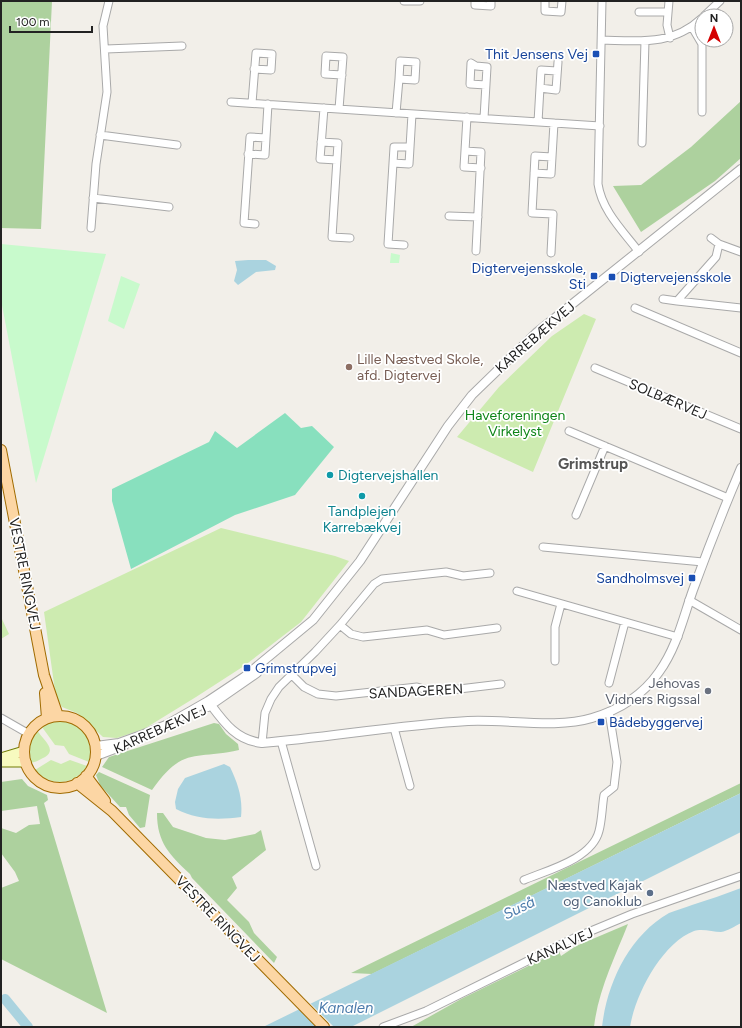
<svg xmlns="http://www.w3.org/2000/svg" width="742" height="1028" font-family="Figtree,sans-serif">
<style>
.grass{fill:#cdebb0}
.forest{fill:#add19e}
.park{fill:#c8facc}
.pitch{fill:#88e0be}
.water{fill:#aad3df}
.pier{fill:#f2efe9}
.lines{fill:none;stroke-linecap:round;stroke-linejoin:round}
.river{stroke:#aad3df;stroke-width:10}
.minor-casing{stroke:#a9a9a9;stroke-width:9}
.tertiary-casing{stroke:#a9a9a9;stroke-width:10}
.secondary-casing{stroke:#707d05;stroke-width:11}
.primary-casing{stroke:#a06b00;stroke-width:12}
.minor{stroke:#fff;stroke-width:7}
.tertiary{stroke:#fff;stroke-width:8}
.secondary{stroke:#f7fabf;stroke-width:9}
.primary{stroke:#fcd6a4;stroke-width:10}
.transit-dot{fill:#1a4fb4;stroke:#fff;stroke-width:1.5}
.education-dot{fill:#8d6e63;stroke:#fff;stroke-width:1.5}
.culture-dot{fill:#0f9aa8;stroke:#fff;stroke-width:1.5}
.worship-dot{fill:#6b7280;stroke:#fff;stroke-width:1.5}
.service-dot{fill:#5c6f8a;stroke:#fff;stroke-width:1.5}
.labels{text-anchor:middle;stroke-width:3.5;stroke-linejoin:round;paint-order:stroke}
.transit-label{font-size:14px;fill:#164399;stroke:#fff;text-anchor:end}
.street-label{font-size:14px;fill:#222;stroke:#fff}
.education-label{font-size:14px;fill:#785e54;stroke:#fff;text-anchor:start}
.park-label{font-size:14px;fill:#0c8416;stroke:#fff}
.culture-label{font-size:14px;fill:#0d838f;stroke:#fff;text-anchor:start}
.worship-label{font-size:14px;fill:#5b616d;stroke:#fff;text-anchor:end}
.service-label{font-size:14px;fill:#4e5e75;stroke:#fff;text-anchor:end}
.neighbourhood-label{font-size:15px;font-weight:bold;fill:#555;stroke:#fff}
.water-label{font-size:15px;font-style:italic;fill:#4a7aab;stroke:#fff}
</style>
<rect width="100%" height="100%" fill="#f2efe9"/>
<!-- grass -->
<path class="grass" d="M584,314l12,5 -63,153 -76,-35 42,-50 53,-51z
M221,528l114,28 14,5 -48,61 -57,44 -48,31 -52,32 -27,9 -14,-1 -26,-24 -15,-6 -6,-9 -12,-86z
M1,617l8,17 -8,5z
M57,720c23,-1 38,19 32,42l-20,-8 -5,-8 -9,-1 -13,-18 5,-4z
M37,730c6,10 22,20 6,28 -4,2 -7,4 -12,5l-2,-17z
M51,760l10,4 9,-4 17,6c-13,20 -37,21 -52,4z"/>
<!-- forest -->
<path class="forest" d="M1,1h51l-11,228 -40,-1z
M741,101v57l-26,23 -74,51 -28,-46 28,-1 50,-38z
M214,723l5,1 7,10 12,10 1,6c-45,10 -56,-4 -87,40l-50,-23 7,-10z
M99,772l51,23 -5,32 -5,1 -11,-13 -3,-8h-6l-20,-22 -4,-10z
M22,779l6,7 19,9 1,5 -4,3 63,210 -106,-54v-71l18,-7 -4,-9 -14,-19v-25l15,5 13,-8 11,-1 -3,-18 -36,5v-29z
M741,783v10l-369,181 -21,-1z
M157,813h6l10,14 33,11 19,2 30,-6 6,-4 5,20 -34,27 5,11 -10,12 22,22 5,11 23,24 -3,6 -82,-85 -2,-4c-20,-19 -33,-31 -33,-61z
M628,924c-13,33 -30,67 -34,103h-183l50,-28 98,-48 2,5 15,-10z"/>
<!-- park -->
<path class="park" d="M1,244l105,10 -70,229 -35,-183z
M391,253l9,2 -1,8h-9z
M121,276l19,8 -16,45 -16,-8z"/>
<!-- pitch -->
<path class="pitch" d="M285,413l16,15 11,-2 22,21 -39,48 -60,20 -104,54 -19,-68v-12l97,-47 6,-11 22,17z"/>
<!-- water -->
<path class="water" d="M248,260h18l10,6 -1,4 -19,2 -18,13 -4,-4 3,-11 -2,-9z
M224,764l6,3c8,17 13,31 11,50 -22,3 -44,3 -65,-8l-1,-7 3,-13 7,-11z
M741,793v39l-390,195h-88z
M741,888v35c-6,3 -13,8 -20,9 -8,0 -19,-4 -27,-1 -32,12 -59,64 -64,96h-28c5,-44 27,-91 67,-114 7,-3 16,-5 23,-8 16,-5 33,-11 49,-17z"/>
<!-- pier -->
<path class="pier" d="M309,1002l25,25h-17l-19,-19z"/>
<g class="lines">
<!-- river -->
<path class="river" d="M5,999l23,28"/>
<!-- minor casing -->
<g class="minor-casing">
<path id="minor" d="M404,1h16
M475,1v4l16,1v-5
M545,1v10l16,1 1,-11
M602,1l-4,183c4,27 25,47 41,68
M669,1l-2,24 3,13
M639,12h28
M704,16l16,-15
M692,27l10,17v68
M602,40c38,1 70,6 100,-22
M106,49l76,-3
M540,88l16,2 2,-28
M231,102l369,24
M252,103l4,-50 16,1 -1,16 -17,-1
M324,108l-4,51 17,1
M339,109l4,-52 -17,-1 -1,18 17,1
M396,113l3,-34 16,1 1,-18 -16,-1 -1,18
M467,117l-3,50 17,1
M484,118l3,-51 -11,-1 -5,-3 -1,21 16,1
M538,122l3,-52 16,1
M100,135l77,10
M321,142l17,1 -6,94 18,1
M642,143l3,-102
M465,151l16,1 -5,99
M248,154l17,1 3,-51
M393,163l16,1 3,-50
M534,173l17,1 3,-51
M93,198l76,9
M449,216l29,1
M255,224l-11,-1 6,-86 16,1
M91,228l5,-64 11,-72 -4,-66 6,-25
M711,238l8,6
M404,245l-16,-1 6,-97h16
M741,252l-22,-8 -3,13 -39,44 64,7
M551,253l2,-39 -21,-1 3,-57 17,1
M663,299l14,2
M635,308l106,45
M595,368l146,61
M569,431l159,67
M576,515l29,-69
M543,547l160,15
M517,591l161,46
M689,600l52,30
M340,625l11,9 12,3 64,-7 17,5 53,-7
M555,661v-34l6,-23
M291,674l13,13 14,7 18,2 81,-9 17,5 67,-8
M609,683l16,-61
M1,718l28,16
M394,728l16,58
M281,741l35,125
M262,743l3,-30 6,-14 8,-12 36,-35 25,-27 34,-41 8,-5 64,-7 17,4 27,-3
M524,880c24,-10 68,-21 75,-49 3,-11 3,-24 5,-36l10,-8 3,-25 -8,-50
M383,1027l43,-16 148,-73 58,-24 109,-38"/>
</g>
<!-- tertiary casing -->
<g class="tertiary-casing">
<path id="tertiary" d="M208,701c15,20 27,39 54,42 69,-6 137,-18 206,-22 39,-2 88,8 124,-3 27,-8 51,-23 67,-46 18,-25 24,-54 34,-82 15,-41 31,-82 48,-122
M208,707l49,-34
M96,746l23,-3 25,-9 22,-9 42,-24 36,-24 69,-57 47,-59 88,-135 24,-31 64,-62 205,-164
M96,756l29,-11"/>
</g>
<!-- secondary casing -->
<g class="secondary-casing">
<path id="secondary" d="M1,758l23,-7
M1,762h25"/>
</g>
<!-- primary casing -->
<g class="primary-casing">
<path id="primary" d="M1,450l43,225 14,41
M45,693l2,25
M24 752a36 36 0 1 1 72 0a36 36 0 1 1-72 0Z
M86,776l19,25
M77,783l35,28 212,216"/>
</g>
<!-- minor -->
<use href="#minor" class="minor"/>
<!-- tertiary -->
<use href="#tertiary" class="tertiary"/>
<!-- secondary -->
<use href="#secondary" class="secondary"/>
<!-- primary -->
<use href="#primary" class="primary"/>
</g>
<!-- markers -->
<g class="transit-dot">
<rect x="592" y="50" width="8" height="8" rx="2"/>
<rect x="590" y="272" width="8" height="8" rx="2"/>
<rect x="608" y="273" width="8" height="8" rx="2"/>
<rect x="688" y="574" width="8" height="8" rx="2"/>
<rect x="243" y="664" width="8" height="8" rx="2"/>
<rect x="597" y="718" width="8" height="8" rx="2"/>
</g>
<circle class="education-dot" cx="349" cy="367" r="4"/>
<g class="culture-dot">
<circle cx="330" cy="475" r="4"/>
<circle cx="362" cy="496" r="4"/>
</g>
<circle class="worship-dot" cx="708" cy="691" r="4"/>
<circle class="service-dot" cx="650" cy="893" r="4"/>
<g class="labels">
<!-- transit labels -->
<g class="transit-label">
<text x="588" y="59">Thit Jensens Vej</text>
<text x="586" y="273">Digtervejensskole,<tspan x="586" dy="16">Sti</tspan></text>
<text x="620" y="282" text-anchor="start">Digtervejensskole</text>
<text x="684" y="583">Sandholmsvej</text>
<text x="255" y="673" text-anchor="start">Grimstrupvej</text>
<text x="609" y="727" text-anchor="start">Bådebyggervej</text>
</g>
<!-- street labels -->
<g class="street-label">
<text transform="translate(535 337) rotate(-41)" y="5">KARREBÆKVEJ</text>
<text transform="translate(668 399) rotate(23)" y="5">SOLBÆRVEJ</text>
<text transform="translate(25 574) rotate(79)" y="5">VESTRE RINGVEJ</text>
<text transform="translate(416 691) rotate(-3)" y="5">SANDAGEREN</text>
<text transform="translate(160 729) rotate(-24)" y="5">KARREBÆKVEJ</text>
<text transform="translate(218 919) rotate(46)" y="5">VESTRE RINGVEJ</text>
<text transform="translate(560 946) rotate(-24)" y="5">KANALVEJ</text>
</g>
<!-- education labels -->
<g class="education-label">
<text x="357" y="364">Lille Næstved Skole,<tspan x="357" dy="16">afd. Digtervej</tspan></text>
</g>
<!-- park labels -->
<g class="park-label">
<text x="515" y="420">Haveforeningen<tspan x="515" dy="16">Virkelyst</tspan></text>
</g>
<!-- culture labels -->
<g class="culture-label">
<text x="338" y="480">Digtervejshallen</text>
<text x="362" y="516" text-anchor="middle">Tandplejen<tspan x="362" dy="16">Karrebækvej</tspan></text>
</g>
<!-- worship labels -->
<g class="worship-label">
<text x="700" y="688">Jehovas<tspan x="700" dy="16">Vidners Rigssal</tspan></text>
</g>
<!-- service labels -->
<g class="service-label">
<text x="642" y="890">Næstved Kajak<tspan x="642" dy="16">og Canoklub</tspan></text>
</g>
<!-- neighbourhood labels -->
<g class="neighbourhood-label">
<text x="593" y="469">Grimstrup</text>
</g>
<!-- water labels -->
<g class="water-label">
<text transform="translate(519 908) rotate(-26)" y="5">Suså</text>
<text x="346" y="1013">Kanalen</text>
</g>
</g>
<!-- border -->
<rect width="742" height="1028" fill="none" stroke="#222222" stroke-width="4"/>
<!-- north arrow -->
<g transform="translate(714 28)"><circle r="19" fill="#ffffff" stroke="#a7a7a7"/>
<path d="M0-3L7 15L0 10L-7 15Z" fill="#d40000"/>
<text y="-6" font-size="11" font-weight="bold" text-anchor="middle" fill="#222222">N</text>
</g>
<!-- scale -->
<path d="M10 26v6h82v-6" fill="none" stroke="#222222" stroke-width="2"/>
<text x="16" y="26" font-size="12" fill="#222222" stroke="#ffffff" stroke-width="3" paint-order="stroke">100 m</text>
</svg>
